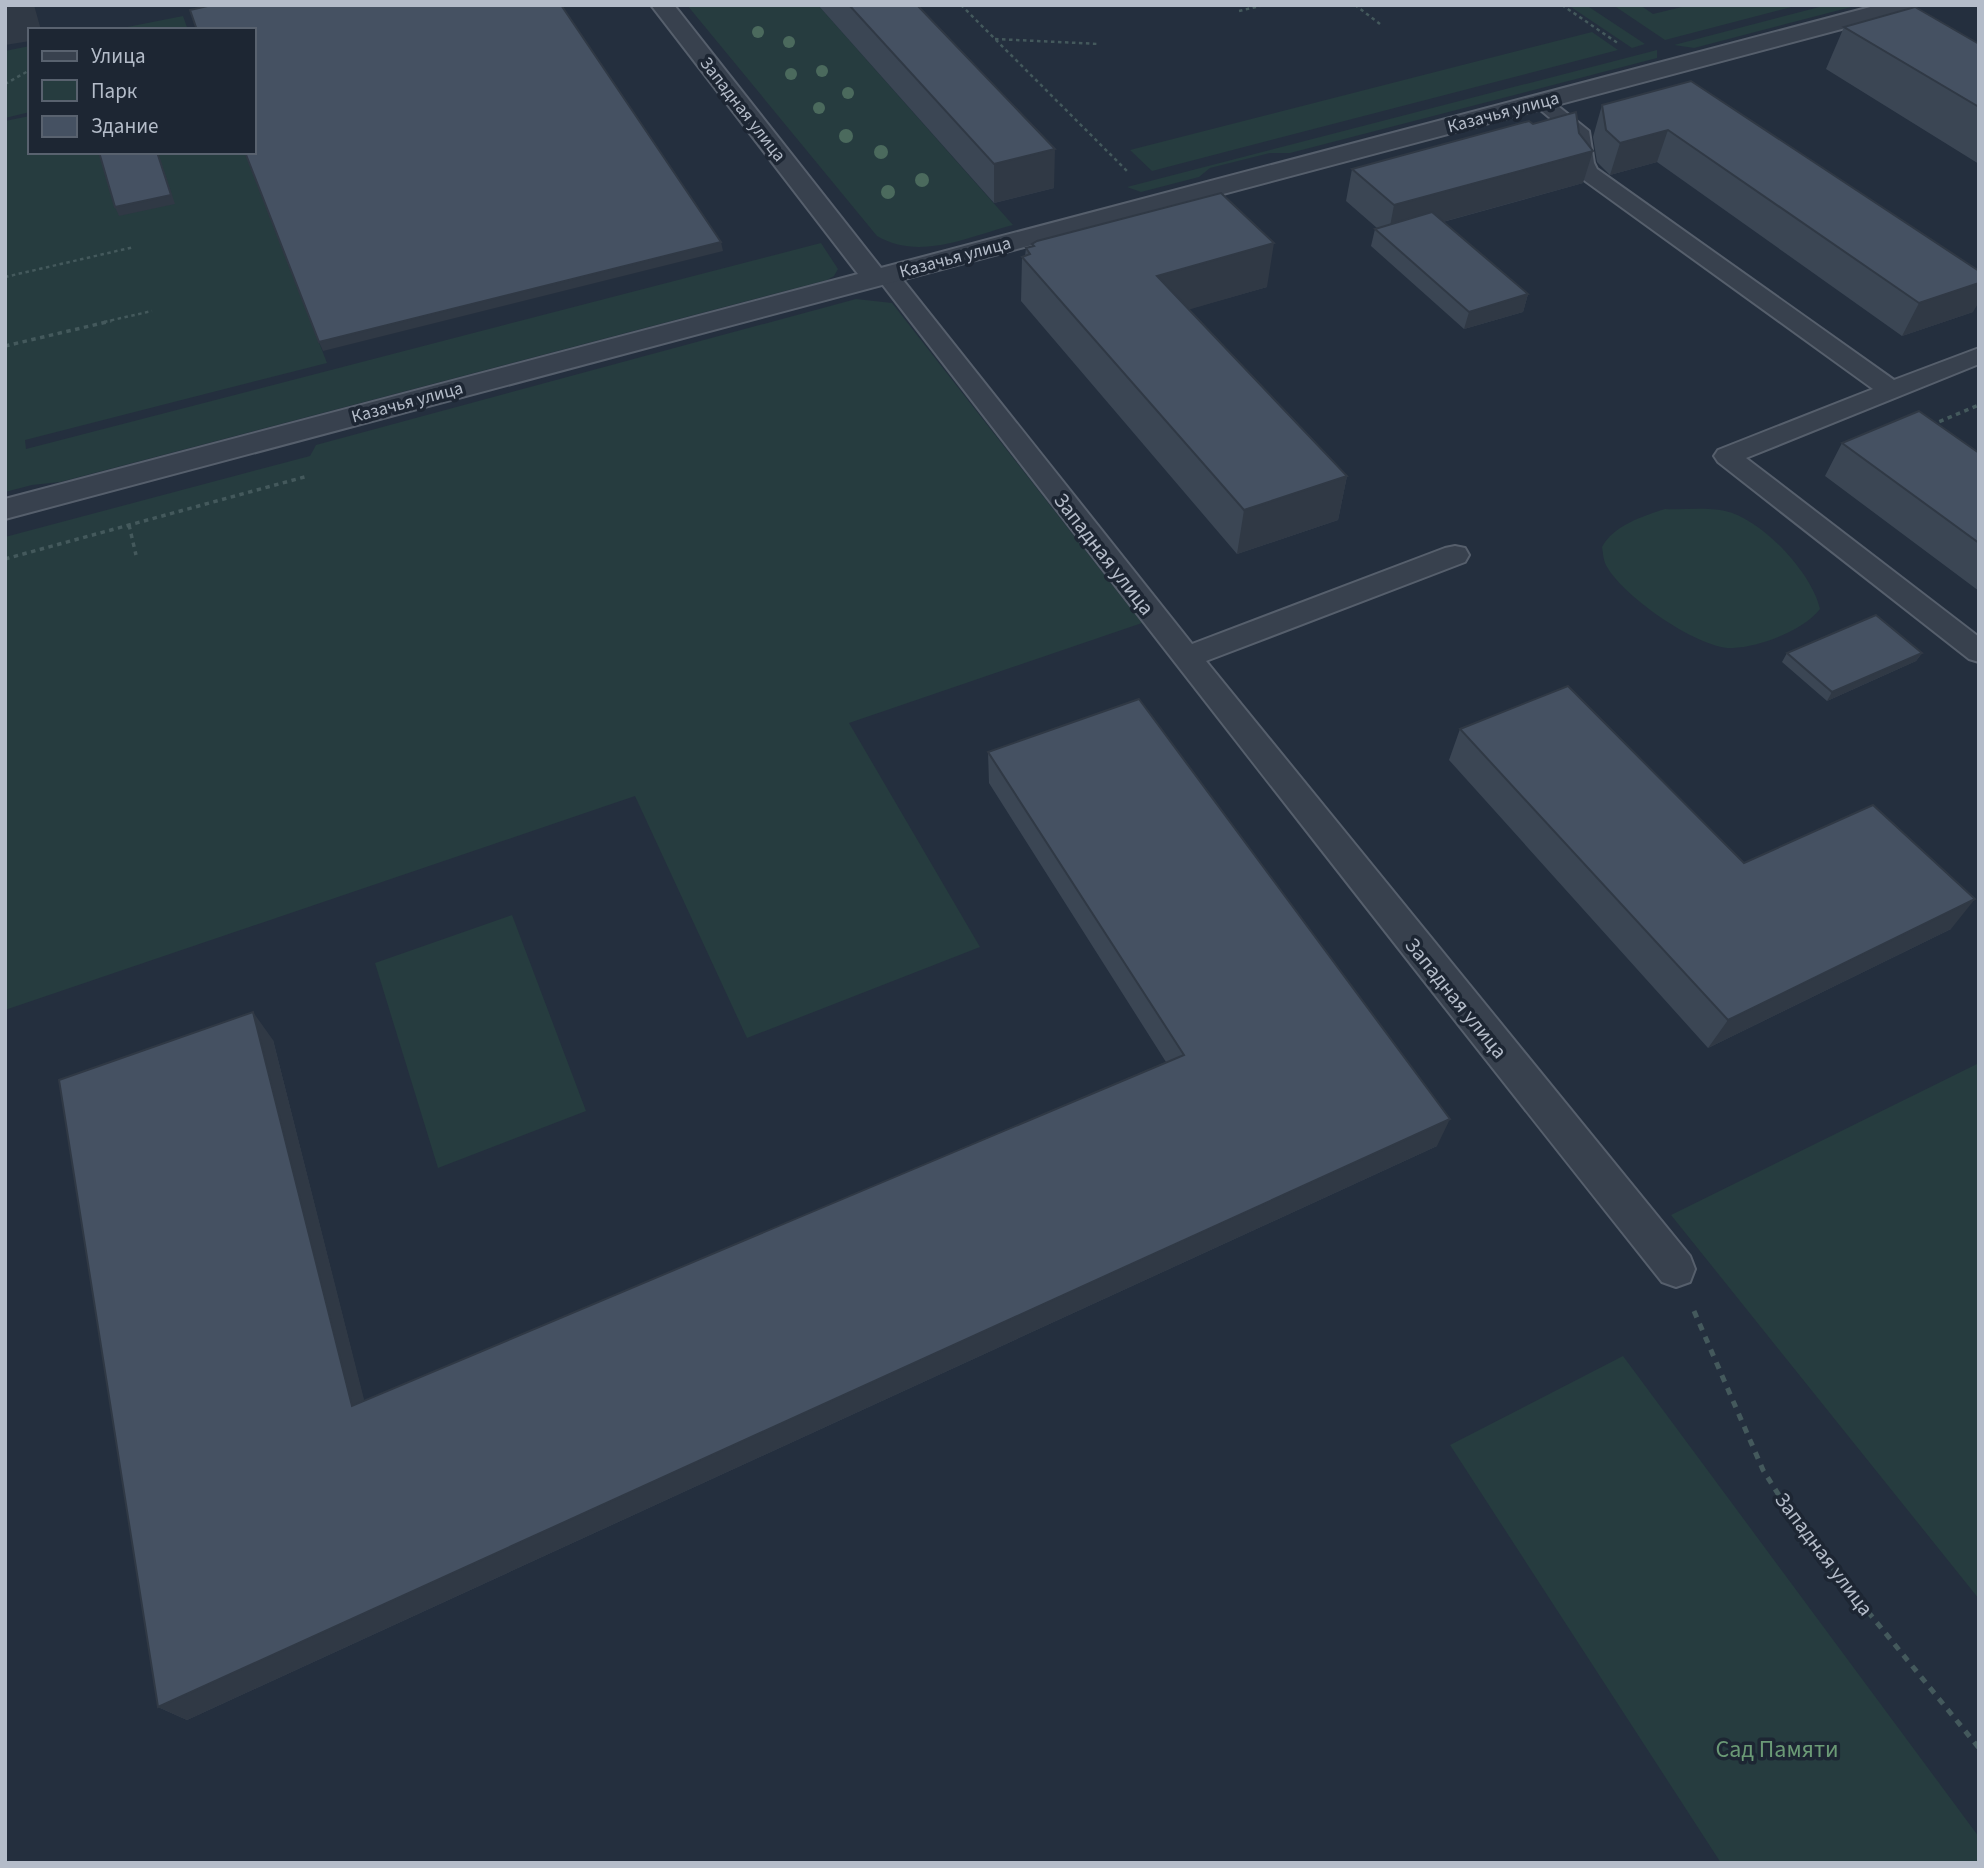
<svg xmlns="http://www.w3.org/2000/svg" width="1984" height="1868" font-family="'Source Sans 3',sans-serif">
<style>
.green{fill:#263c3f}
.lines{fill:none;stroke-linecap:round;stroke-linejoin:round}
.service-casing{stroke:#565f6c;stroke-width:4}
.minor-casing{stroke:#565f6c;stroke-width:4}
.path-far2{stroke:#44595c;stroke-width:2.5;stroke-dasharray:3.5 3.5;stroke-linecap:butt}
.path-far1{stroke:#44595c;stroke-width:3.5;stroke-dasharray:4.5 4.5;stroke-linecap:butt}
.path{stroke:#44595c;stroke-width:5;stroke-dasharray:7 7;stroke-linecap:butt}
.service{fill:#38414e;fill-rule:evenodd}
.minor{fill:#38414e;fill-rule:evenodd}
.tree{fill:#4b6a5d}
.wall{fill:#3b4654}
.shaded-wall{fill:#303945}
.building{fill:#455162;stroke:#303945;stroke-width:2}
.labels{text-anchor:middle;stroke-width:7;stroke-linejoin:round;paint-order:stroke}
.far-street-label{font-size:18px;fill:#b4bcc9;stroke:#1d2633}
.street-label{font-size:21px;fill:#b4bcc9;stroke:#1d2633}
.near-park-label{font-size:24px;fill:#6b9a76;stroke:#1d2633}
</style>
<rect width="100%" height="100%" fill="#242f3e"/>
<!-- green -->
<path class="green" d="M687,5h131l195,220c-46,12 -93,36 -136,11z
M1568,5h18l59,39 -13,4z
M1613,5h27l13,9 37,-9h109l-134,35z
M1827,5h32l-165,43 -20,-3z
M183,16l5,14h-76z
M1592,32l26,18 -466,121 -22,-21z
M30,46v66l-25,6v-67z
M1657,50v8l-367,95h-20l-60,15 -11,9 -58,15 -14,-5z
M30,116v36h215l82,211 -302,77 1,9 795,-206 17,26 -4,7 -7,4 -767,202 -28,3 -27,7v-371z
M856,299l36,4 250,320 -293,100 131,224 -233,91 -112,-242 -630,214v-473l305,-81 6,-11z
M1665,509c19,1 41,-2 60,2 37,8 87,62 95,98 -16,21 -60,38 -87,39 -34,2 -114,-54 -128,-85 -2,-5 -2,-11 -3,-16 11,-21 41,-31 63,-38z
M512,915l74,196 -148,57 -63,-205z
M1979,1063v536l-308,-384z
M1623,1356l356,481v26h-258l-271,-418z"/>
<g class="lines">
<!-- service casing -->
<g class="service-casing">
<path id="service" d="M1541,96l7,2 41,33 5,32 3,6 297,211 85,-32v16l-233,94 233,179v25l-10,-3 -251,-197 -4,-6 4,-6 155,-61 -292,-211 -9,-15 -4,-30 -37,-31 3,-4z
M887,268l8,2 297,374 253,-96 10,-2 10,2 4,7 -4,7 -259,99 484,595 5,13 -5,13 -14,5 -14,-5c-265,-333 -524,-666 -783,-1002l-4,-5 4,-5z"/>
</g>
<!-- minor casing -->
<g class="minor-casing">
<path id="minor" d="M651,5h23l207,263 997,-263h38l-3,5 -1908,509v-20l853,-225z"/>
</g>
<!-- path-far2 -->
<path class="path-far2" d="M961,5l167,167
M1355,5l25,19
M1562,5l57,39
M1239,11l25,-6
M68,30l2,-2
M995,39l104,5
M5,84l25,-14
M5,277l129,-30
M104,322l48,-11"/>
<!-- path-far1 -->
<path class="path-far1" d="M5,346l106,-25
M1931,425l48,-20
M129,525l7,30
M5,559l303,-83"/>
<!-- path -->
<path class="path" d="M1694,1311l69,159 36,57 180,221"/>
<!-- service -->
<use href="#service" class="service"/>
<!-- minor -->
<use href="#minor" class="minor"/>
</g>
<!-- trees -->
<g class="tree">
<circle cx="758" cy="32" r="6"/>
<circle cx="789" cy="42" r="6"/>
<circle cx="822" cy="71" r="6"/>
<circle cx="791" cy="74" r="6"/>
<circle cx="848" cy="93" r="6"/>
<circle cx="819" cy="108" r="6"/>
<circle cx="846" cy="136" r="7"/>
<circle cx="881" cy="152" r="7"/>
<circle cx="922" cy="180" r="7"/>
<circle cx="888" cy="192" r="7"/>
</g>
<!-- wall -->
<path class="wall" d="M818,5h99l137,183 -60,15z
M1844,27l135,17v120l-153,-95z
M1691,81l282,231 -71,24 -245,-174 -47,13 -13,-13 -4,-25 9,-32z
M1533,124l50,59 -140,39 85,72 -5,18 -59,17 -93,-83 4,-17 2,-1 -31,-27 6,-32z
M1032,244l235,43 -78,22 158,167 -9,44 -101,34 -216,-253 1,-44 3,-1 1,-8 6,-1z
M1842,443l137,10v138l-154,-115z
M1787,653h135l-6,8 -89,40 -45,-39z
M1460,729l284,134 207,66 -243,119 -259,-288z
M988,752l449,394 -1250,574 -29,-13 115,-667 91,361 802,-339 -177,-279z"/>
<!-- shaded-wall -->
<path class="shaded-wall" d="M5,5h29l7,25h-11v11l-25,4z
M1668,130l-11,32 -47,13 10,-32z
M1055,149l-1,39 -60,15v-39z
M1593,151l-10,32 -195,54 6,-32z
M157,152h3l-2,1 17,51 -56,12 -4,-9z
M721,242l2,9 -400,100 -4,-9z
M1274,243l-7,44 -114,33 4,-44z
M1979,283v19l-6,10 -71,24 17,-33z
M1528,294l-5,18 -59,17 5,-17z
M1347,476l-9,44 -101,34 7,-44z
M1922,653l-6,8 -89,40 5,-9z
M1975,899l-24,30 -243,119 20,-28z
M253,1012l20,28 98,387 -19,-21z
M1450,1119l-13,27 -1250,574 -29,-13z"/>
<!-- building -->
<path class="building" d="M212,5h349l160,237 -402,100 -74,-190h9v-122h-57l-7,-20z
M849,5h68l138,144 -61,15z
M1915,7l64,37v63l-135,-80z
M1691,81l288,190v12l-60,20 -251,-173 -48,13 -14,-13 -4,-25z
M1576,112l3,21 14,18 -199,54 -42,-36 177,-48 4,3z
M99,152h58l14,43 -56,12z
M1221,193l53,50 -117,33 190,200 -103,34 -222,-253 8,-3 -4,-6 8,-2 -2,-2 5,-3z
M1432,212l96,82 -59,18 -94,-83z
M1919,411l60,42v90l-137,-100z
M1876,615l46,38 -90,39 -45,-39z
M1568,686l176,177 129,-58 102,94 -247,121 -268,-291z
M1139,699l311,420 -1292,588 -99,-627 194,-68 99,394 832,-351 -196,-303z"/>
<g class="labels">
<!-- far-street labels -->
<g class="far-street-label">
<text transform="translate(743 109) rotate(52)" y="6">Западная улица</text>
<text transform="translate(1503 112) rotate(-15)" y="6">Казачья улица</text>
<text transform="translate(955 257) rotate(-15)" y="6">Казачья улица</text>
<text transform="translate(407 402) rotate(-15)" y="6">Казачья улица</text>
</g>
<!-- street labels -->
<g class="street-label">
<text transform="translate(1104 554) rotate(52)" y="7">Западная улица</text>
<text transform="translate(1456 998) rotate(51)" y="7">Западная улица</text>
<text transform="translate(1824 1554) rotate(53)" y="7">Западная улица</text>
</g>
<!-- near-park labels -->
<g class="near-park-label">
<text x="1777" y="1757">Сад Памяти</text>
</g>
</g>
<!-- border -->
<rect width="1984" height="1868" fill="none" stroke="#b4bcc9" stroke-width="14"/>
<!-- legend -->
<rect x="28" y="28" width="228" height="126" fill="#1d2633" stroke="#59626f" stroke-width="2"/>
<rect x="42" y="51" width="35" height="10" fill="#38414e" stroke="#59626f" stroke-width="2"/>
<text x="91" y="63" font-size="21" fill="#b4bcc9">Улица</text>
<rect x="42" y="80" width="35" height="21" fill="#263c3f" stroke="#59626f" stroke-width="2"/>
<text x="91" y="98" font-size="21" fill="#b4bcc9">Парк</text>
<rect x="42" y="116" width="35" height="21" fill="#455162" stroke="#59626f" stroke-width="2"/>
<text x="91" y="133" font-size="21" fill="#b4bcc9">Здание</text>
</svg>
